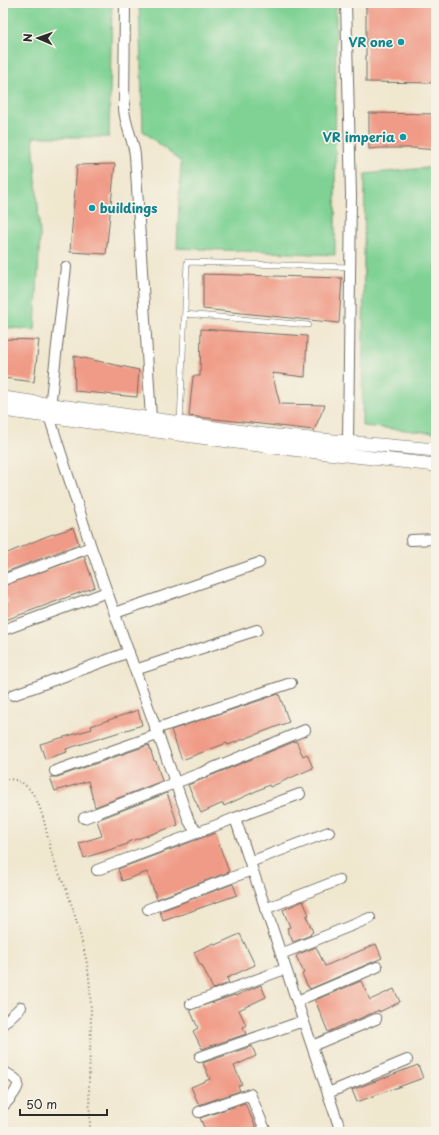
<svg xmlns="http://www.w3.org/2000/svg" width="439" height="1135" font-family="'Playpen Sans',sans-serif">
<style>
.green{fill:#7fd294;stroke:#557e60}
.building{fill:#f09b87}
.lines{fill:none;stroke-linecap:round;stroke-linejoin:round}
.service-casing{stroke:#706d64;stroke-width:6}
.minor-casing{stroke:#706d64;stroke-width:12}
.tertiary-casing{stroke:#706d64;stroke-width:14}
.path{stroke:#706d64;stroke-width:2;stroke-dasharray:1 3;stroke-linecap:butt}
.service{stroke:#fff;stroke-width:5}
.minor{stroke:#fff;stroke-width:10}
.tertiary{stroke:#fff;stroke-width:13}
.culture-dot{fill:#0f9aa8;stroke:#f7f3e8;stroke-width:1.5}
.labels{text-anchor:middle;stroke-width:3.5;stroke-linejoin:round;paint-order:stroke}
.culture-label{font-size:13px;font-weight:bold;fill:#0d838f;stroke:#f7f3e8;text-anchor:end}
</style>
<rect width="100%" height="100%" fill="#f7f3e8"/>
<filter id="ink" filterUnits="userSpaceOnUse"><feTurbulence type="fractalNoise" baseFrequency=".025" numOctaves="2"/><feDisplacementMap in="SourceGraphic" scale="8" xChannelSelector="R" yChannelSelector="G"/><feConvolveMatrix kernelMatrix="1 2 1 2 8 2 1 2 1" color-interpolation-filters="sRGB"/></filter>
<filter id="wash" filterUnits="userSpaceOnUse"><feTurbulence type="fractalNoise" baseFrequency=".012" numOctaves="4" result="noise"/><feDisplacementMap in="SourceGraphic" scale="16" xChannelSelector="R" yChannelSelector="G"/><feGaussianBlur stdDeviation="0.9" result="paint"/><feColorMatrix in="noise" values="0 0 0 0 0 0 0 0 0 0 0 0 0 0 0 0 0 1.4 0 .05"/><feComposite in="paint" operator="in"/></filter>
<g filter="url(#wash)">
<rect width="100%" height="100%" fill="#f0e7cf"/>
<!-- green -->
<path class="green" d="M3,3h109l-3,134h-76l7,98 -5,95 -32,-3z
M139,3h197l-1,252 -158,-7 4,-86 -38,-31z
M436,167v266l-74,-7 3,-252z"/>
<g id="blocks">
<!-- building -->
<path class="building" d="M366,3h70v80l-70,-1z
M369,113l67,1v36l-23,-2h-33l-11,1z
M115,164l-9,90 -36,-2 7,-87z
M203,274l139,4 -3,45 -136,-14z
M201,329l106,7 -2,41 -33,-4 8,31 45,1 -11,25 -125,-14 4,-40h7z
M3,339l36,1 -5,42 -31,-4z
M74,356l65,14 -2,27 -62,-6z
M73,528l6,16 -76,29v-18l44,-19z
M84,556l11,31 -92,34v-16l5,-2 -5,-17z
M279,694l10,28 -61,23 -1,-2 -45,17 -11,-30z
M138,710l4,15 -76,24 1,3 -22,7 -5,-15 52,-15 -1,-3z
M296,741l7,15 4,-2 6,14 -43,19 -1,-2 -45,21 -1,-3 -22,10 -13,-28z
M149,745l5,16h2l6,20 -67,26 -7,-26 -33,10 -5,-14h7z
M167,793l11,32 -50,17v2l-44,14 -5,-15 23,-7 -5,-16z
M215,833l14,39 -72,27 -10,-27 -25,9 -4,-12z
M233,884l4,11 -74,26 -3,-10z
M303,901l6,14 -3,1 7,16 -3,2 1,1 -18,7 -6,-14 3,-1 -7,-17z
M240,934l15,31 -28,13 2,5 -16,6 -11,-24h-2l-6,-13 20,-9 1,2z
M376,944l6,14 -72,31 -1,-2h-1l-6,-13 2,-1 -8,-17 3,-2 17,-7 9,19z
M361,981l9,19 24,-11 6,13 -21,10v-2l-27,12v-1l-24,11 -13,-32z
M261,985l5,12 -27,13 7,15 -3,2 3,7 -44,15 -9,-18 5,-3 -8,-18 45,-15v1z
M252,1046l4,10 -22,10 8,18 -4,2 2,5 -41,14 -8,-18 19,-8 -7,-16z
M418,1065l5,13 -66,24 -5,-12z
M245,1103l13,29h-52l-6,-14z"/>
</g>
</g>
<g filter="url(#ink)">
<use href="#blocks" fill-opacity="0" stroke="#706d64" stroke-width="1"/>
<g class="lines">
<!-- service casing -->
<g class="service-casing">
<path id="service" d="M185,314l123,11
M180,423l7,-161 163,5"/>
</g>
<!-- minor casing -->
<g class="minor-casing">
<path id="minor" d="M125,3l-1,106c1,16 9,30 11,46l16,264
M346,3l5,191 -3,248
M66,267l-17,149 42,131 98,274 3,5 7,6 36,-14 106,314
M411,540l25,-1
M3,580l88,-33
M115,613l144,-50
M3,630l104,-38
M135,670l122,-40
M13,695l116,-43
M155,729l136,-46
M55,771l102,-36
M84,818l117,-45 104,-43
M235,818l65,-24
M250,862l79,-30
M97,870l102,-38
M148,909l104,-39
M265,909l74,-29
M281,954l89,-36
M297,1001l80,-34
M191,1004l94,-35
M3,1024l18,-17
M312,1046l64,-27
M200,1057l103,-36
M3,1071c4,3 11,6 14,10 5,6 -10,21 -14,25
M328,1093l79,-33
M199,1112l51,-18 16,38"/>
</g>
<!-- tertiary casing -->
<g class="tertiary-casing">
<path id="tertiary" d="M3,398l263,37 170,15
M3,410l270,37 163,18"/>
</g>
<!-- path -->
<path class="path" d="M3,779c40,-3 41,52 50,79 4,13 12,26 16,39 7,20 12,41 17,62 8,40 4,81 3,121 0,18 1,35 1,52"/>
<!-- service -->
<use href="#service" class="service"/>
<!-- minor -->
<use href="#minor" class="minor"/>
<!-- tertiary -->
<use href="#tertiary" class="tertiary"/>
</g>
</g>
<!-- markers -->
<g class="culture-dot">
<circle cx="401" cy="42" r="4"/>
<circle cx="403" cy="137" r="4"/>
<circle cx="92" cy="208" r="4"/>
</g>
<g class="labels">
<!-- culture labels -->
<g class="culture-label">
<text x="393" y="47">VR one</text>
<text x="395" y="142">VR imperia</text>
<text x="100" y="213" text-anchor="start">buildings</text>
</g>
</g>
<!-- margin -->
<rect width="439" height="1135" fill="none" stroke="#f7f3e8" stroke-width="16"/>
<!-- north arrow -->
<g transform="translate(38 38) rotate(272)" stroke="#f7f3e8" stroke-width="3" paint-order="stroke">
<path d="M0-3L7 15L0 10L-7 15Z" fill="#2b2b2b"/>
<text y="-6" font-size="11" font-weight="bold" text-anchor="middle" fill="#2b2b2b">N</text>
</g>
<!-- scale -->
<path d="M20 1109v6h87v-6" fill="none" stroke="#2b2b2b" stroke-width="2"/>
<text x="26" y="1109" font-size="12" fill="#2b2b2b" stroke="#f7f3e8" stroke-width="3" paint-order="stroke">50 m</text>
</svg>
